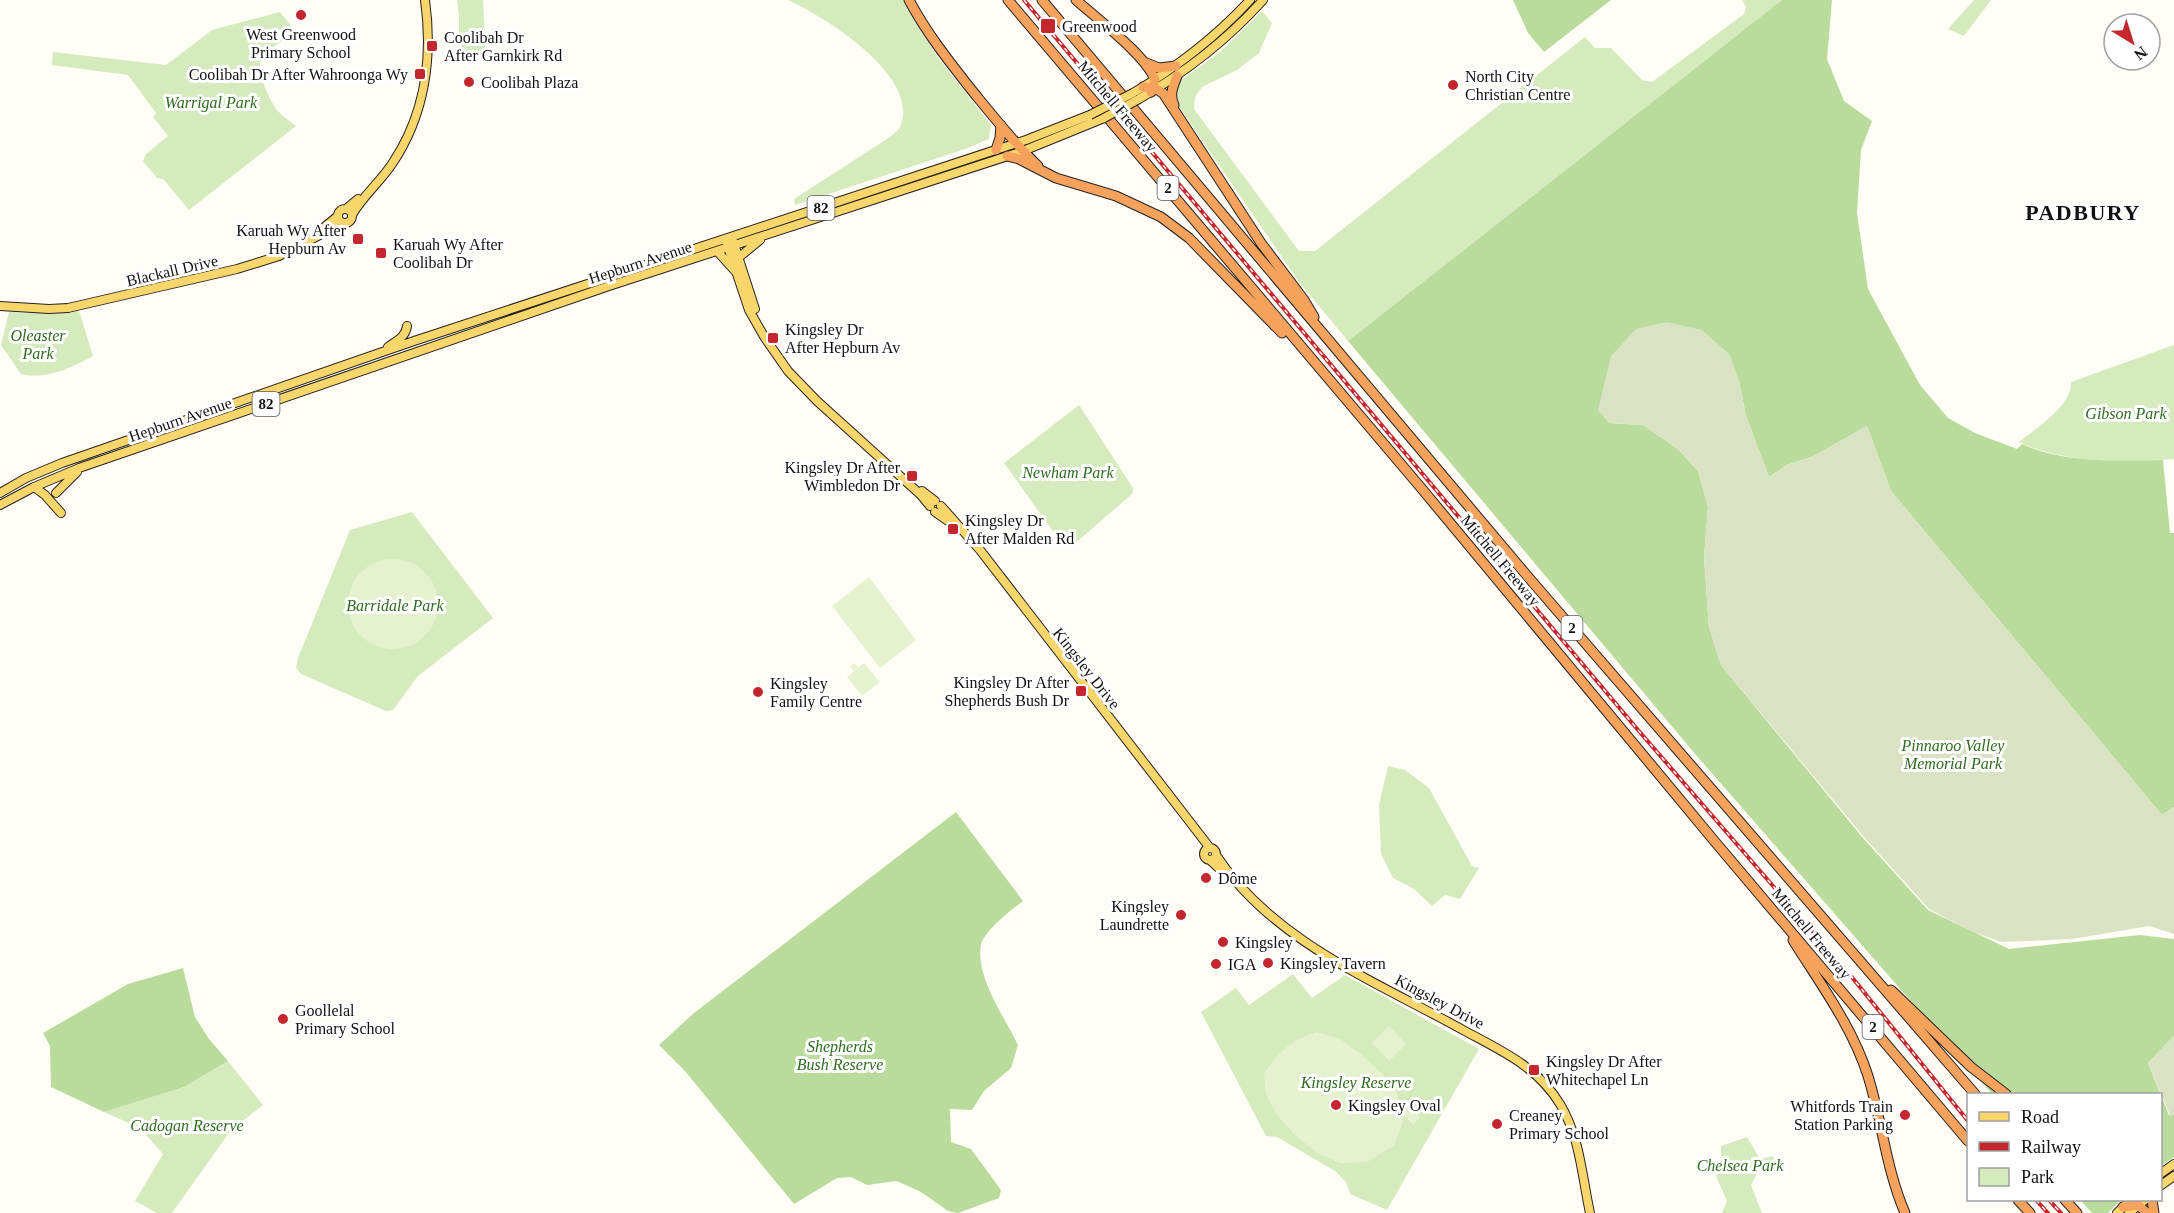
<svg xmlns="http://www.w3.org/2000/svg" width="2174" height="1213" font-family="'Times New Roman',serif">
<style>
.green{fill:#d5ebbd}
.forest{fill:#b9dc9c}
.cemetery{fill:#d9e3c4}
.pitch{fill:#e6f2cf}
.lines{fill:none;stroke-linecap:round;stroke-linejoin:round}
.major-casing{stroke:#222;stroke-width:10}
.highway-casing{stroke:#222;stroke-width:11}
.major{stroke:#f9d66b;stroke-width:8}
.highway{stroke:#f5a25d;stroke-width:9}
.rail-casing{stroke:#c4262e;stroke-width:4}
.rail{stroke:#fff;stroke-width:1.5;stroke-dasharray:4.5;stroke-linecap:butt}
.major-bridge-casing{stroke:#222;stroke-width:10;stroke-linecap:butt}
.major-bridge{stroke:#f9d66b;stroke-width:8}
.poi-dot{fill:#c4262e;stroke:#fff;stroke-width:2}
.labels{text-anchor:middle;stroke-width:6;stroke-linejoin:round;paint-order:stroke}
.shield{fill:#fff;stroke:#585858;stroke-width:1.5}
.shield-label{font-size:15px;font-weight:bold;fill:#111}
.poi-label{font-size:16px;fill:#111;stroke:#fff;text-anchor:start}
.park-label{font-size:16px;font-style:italic;fill:#2f6b1f;stroke:#fff}
.street-label{font-size:16px;fill:#111;stroke:#fff}
.district-label{font-size:22px;font-weight:bold;letter-spacing:1.5px;fill:#111;stroke:#fff}
</style>
<rect width="100%" height="100%" fill="#fffdf5"/>
<!-- green -->
<path class="green" d="M457,0h26l3,52 -27,-1v-35z
M788,0h117l31,55 55,70 -2,14 -24,10 -170,56 -1,-6 93,-60c4,-3 11,-8 13,-12 22,-50 -75,-110 -112,-127z
M1742,0h40l-434,341 -49,-59 -119,-174 -4,-17 4,-10 39,-28 43,-42 10,12 -13,30 -22,17 -35,17 -7,10 -1,12 105,142h16l270,-214 10,11h16l31,32 10,2 92,-68 2,-7z
M1974,0h17l-27,36 -16,-7z
M280,12l16,20c-10,6 -31,19 -36,31 -3,9 11,41 18,48 5,6 12,10 18,15l-107,84 -26,-31 -6,-1 -14,-17 3,-7 22,-18 -15,-19 3,-4 -28,-38 -76,-10 1,-13 113,13 46,-35z
M79,311l14,45c-22,12 -47,24 -72,18l-20,-29 8,-33 35,1z
M2174,345v114c-47,4 -112,4 -155,-17 17,-14 53,-36 52,-60z
M1079,405l54,83 -1,6 -53,46 -11,6 -6,-2 -58,-81z
M412,512l81,106 -75,58 -25,34 -7,1 -85,-37 -5,-6 2,-10 52,-128z
M1388,766l17,4 24,18 43,78 7,2 -19,31 -15,-4 -13,11 -18,-17 -21,-11 -12,-24 -2,-49z
M1293,974l19,24 33,-23 134,74 -92,161 -37,-16 -4,-12 -11,-11 -58,-34 -11,-1 -65,-124 35,-24 13,17z
M228,1061l35,44 -32,25 -59,83h-15l-22,-12 28,-47 -23,-26 -36,-16 80,-25z
M1747,1137l13,22 13,-3 1,4 -13,5 -10,20 11,28h-40l5,-12 -11,-25 5,-9v-21z"/>
<!-- forest -->
<path class="forest" d="M1513,0h98l-67,52 -16,-19z
M1782,0h50l-5,59 17,42 28,20 -11,29 -4,63 11,76 52,96 28,33 27,15 42,16 5,-5c40,19 98,17 141,16l7,73h4v274l-12,8 -271,-324 -24,-65 -53,30 -27,9 -18,12 -23,-61 -7,-35 -130,42 34,2 35,24 20,22 10,36 -4,50 5,70 12,38 142,173 65,72 81,39 131,-14 34,4v97l-26,27 21,52h5v42l-13,9 -1,-72h-168l-296,-339 -348,-414z
M956,812l67,89c-12,9 -39,30 -42,44 -6,31 24,73 37,100l-7,23 -27,23 -12,19 -22,-1 1,33 20,7 30,41 -2,8 -41,15 -10,-2 -27,-19 -24,-11 -30,4 -16,-8 -14,1 -43,26 -109,-133 -26,-26 35,-32z
M183,968l12,49 14,22 19,22 -44,26 -80,25 -53,-25 -1,-41 -7,-13 85,-49z
M2080,1200h41l-13,13h-16z"/>
<!-- cemetery -->
<path class="cemetery" d="M1667,322l35,8 28,25 9,26 7,35 23,61 18,-12 27,-9 53,-30 24,65 271,324 12,-8v127l-25,-8 -77,13 -70,3 -29,-10 -44,-23 -65,-72 -143,-172 -12,-38 -5,-70 4,-49 -10,-37 -20,-22 -35,-24 -34,-2 -11,-13 13,-54 25,-27z
M2174,1036v79h-4l-22,-52z"/>
<!-- pitch -->
<path class="pitch" d="M348 604a45 45 0 1 1 90 0a45 45 0 1 1-90 0Z
M869,577l47,63 -36,28 -48,-62z
M854,663l4,4 -3,3 9,-7 16,19 -18,14 -15,-19 7,-6 -4,-5z
M1389,1026l17,18 -17,17 -17,-18z
M1317,1032l23,7 23,17 20,19 14,17 4,17 7,-6 12,14 -7,8 -12,-13 2,10 -9,23 -27,17 -27,1 -21,-9 -23,-18 -19,-21 -11,-21 -2,-21c16,-22 27,-33 53,-41z"/>
<g class="lines">
<!-- major casing -->
<g class="major-casing">
<path id="major" d="M1133,93c44,-26 83,-56 117,-93
M1139,99c47,-27 88,-59 124,-99
M338 216a7 7 0 1 1 14 0a7 7 0 1 1-14 0Z
M346,209l12,-10
M352,215c10,-18 28,-33 40,-51 33,-49 41,-107 33,-164
M322,229l16,-13
M733,241l22,68
M727,244l22,66 16,28 23,33 29,30 104,94 9,11
M717,251l18,20
M738,258l22,-18
M0,306l49,3 19,-1 169,-39 42,-13 64,-33
M388,347c8,-6 18,-10 19,-21
M34,487l11,8 16,18
M922,491l13,10
M0,493l26,-15 36,-15 352,-122 612,-201 64,-25
M56,493l21,-21
M0,505l34,-18 45,-19 530,-182 414,-135 81,-33
M941,506l39,44 230,298
M935,512l13,9
M1204 854a6 6 0 1 1 12 0a6 6 0 1 1-12 0Z
M1216,855c56,86 161,127 247,175 37,20 74,36 97,74 20,33 22,72 30,109
M1210,860l13,12
M2160,1174l14,-10
M2160,1186l14,-10
M2117,1213l14,-13
M2129,1213l16,-13"/>
</g>
<!-- highway casing -->
<g class="highway-casing">
<path id="highway" d="M909,0c17,32 39,60 61,88 22,27 43,54 68,78
M1008,0l414,489 294,354 252,298
M1042,0l487,578 446,516
M1076,0c20,18 71,56 79,80l-4,12
M1144,62l15,6 17,-2
M1143,87l11,1 9,5 98,150 43,57 10,17
M1174,105c-5,-11 -1,-18 3,-29
M996,150l4,-12 1,-13
M1007,156l12,3 37,19 60,18 45,21 28,21 93,95
M1793,940c28,45 59,86 75,136 14,45 18,93 37,137
M1891,990l80,77 35,27
M2018,1200l12,13
M2065,1200l12,13
M2152,1200l2,13
M2123,1207l15,-2 9,8"/>
</g>
<!-- major -->
<use href="#major" class="major"/>
<!-- highway -->
<use href="#highway" class="highway"/>
<!-- rail casing -->
<g class="rail-casing">
<path id="rail" d="M1024,0l614,730 213,246 117,145
M2036,1200l12,13
M2049,1200l12,13"/>
</g>
<!-- rail -->
<use href="#rail" class="rail"/>
<!-- major-bridge casing -->
<g class="major-bridge-casing">
<path id="major-bridge" d="M1090,115l43,-22
M1104,118l35,-19"/>
</g>
<!-- major-bridge -->
<use href="#major-bridge" class="major-bridge"/>
</g>
<!-- markers -->
<g class="poi-dot">
<circle cx="301" cy="15" r="6"/>
<rect x="1040" y="18" width="16" height="16" rx="3"/>
<rect x="426" y="40" width="12" height="12" rx="3"/>
<rect x="414" y="68" width="12" height="12" rx="3"/>
<circle cx="469" cy="82" r="6"/>
<circle cx="1453" cy="85" r="6"/>
<rect x="352" y="233" width="12" height="12" rx="3"/>
<rect x="375" y="247" width="12" height="12" rx="3"/>
<rect x="767" y="332" width="12" height="12" rx="3"/>
<rect x="906" y="470" width="12" height="12" rx="3"/>
<rect x="947" y="523" width="12" height="12" rx="3"/>
<rect x="1075" y="685" width="12" height="12" rx="3"/>
<circle cx="758" cy="692" r="6"/>
<circle cx="1206" cy="878" r="6"/>
<circle cx="1181" cy="915" r="6"/>
<circle cx="1223" cy="942" r="6"/>
<circle cx="1268" cy="963" r="6"/>
<circle cx="1216" cy="964" r="6"/>
<circle cx="283" cy="1019" r="6"/>
<rect x="1528" y="1064" width="12" height="12" rx="3"/>
<circle cx="1336" cy="1105" r="6"/>
<circle cx="1905" cy="1115" r="6"/>
<circle cx="1497" cy="1124" r="6"/>
</g>
<g class="labels">
<!-- shield labels -->
<g class="shield">
<rect x="1157.5" y="176" width="21" height="24" rx="4.5"/>
<rect x="807.5" y="196" width="27" height="24" rx="4.5"/>
<rect x="252.5" y="392" width="27" height="24" rx="4.5"/>
<rect x="1561.5" y="616" width="21" height="24" rx="4.5"/>
<rect x="1862.5" y="1015" width="21" height="24" rx="4.5"/>
</g>
<g class="shield-label">
<text x="1168" y="193">2</text>
<text x="821" y="213">82</text>
<text x="266" y="409">82</text>
<text x="1572" y="633">2</text>
<text x="1873" y="1032">2</text>
</g>
<!-- poi labels -->
<g class="poi-label">
<text x="1062" y="32">Greenwood</text>
<text x="301" y="40" text-anchor="middle">West Greenwood<tspan x="301" dy="18">Primary School</tspan></text>
<text x="444" y="43">Coolibah Dr<tspan x="444" dy="18">After Garnkirk Rd</tspan></text>
<text x="408" y="80" text-anchor="end">Coolibah Dr After Wahroonga Wy</text>
<text x="1465" y="82">North City<tspan x="1465" dy="18">Christian Centre</tspan></text>
<text x="481" y="88">Coolibah Plaza</text>
<text x="346" y="236" text-anchor="end">Karuah Wy After<tspan x="346" dy="18">Hepburn Av</tspan></text>
<text x="393" y="250">Karuah Wy After<tspan x="393" dy="18">Coolibah Dr</tspan></text>
<text x="785" y="335">Kingsley Dr<tspan x="785" dy="18">After Hepburn Av</tspan></text>
<text x="900" y="473" text-anchor="end">Kingsley Dr After<tspan x="900" dy="18">Wimbledon Dr</tspan></text>
<text x="965" y="526">Kingsley Dr<tspan x="965" dy="18">After Malden Rd</tspan></text>
<text x="1069" y="688" text-anchor="end">Kingsley Dr After<tspan x="1069" dy="18">Shepherds Bush Dr</tspan></text>
<text x="770" y="689">Kingsley<tspan x="770" dy="18">Family Centre</tspan></text>
<text x="1218" y="884">Dôme</text>
<text x="1169" y="912" text-anchor="end">Kingsley<tspan x="1169" dy="18">Laundrette</tspan></text>
<text x="1235" y="948">Kingsley</text>
<text x="1280" y="969">Kingsley Tavern</text>
<text x="1228" y="970">IGA</text>
<text x="295" y="1016">Goollelal<tspan x="295" dy="18">Primary School</tspan></text>
<text x="1546" y="1067">Kingsley Dr After<tspan x="1546" dy="18">Whitechapel Ln</tspan></text>
<text x="1348" y="1111">Kingsley Oval</text>
<text x="1893" y="1112" text-anchor="end">Whitfords Train<tspan x="1893" dy="18">Station Parking</tspan></text>
<text x="1509" y="1121">Creaney<tspan x="1509" dy="18">Primary School</tspan></text>
</g>
<!-- park labels -->
<g class="park-label">
<text x="211" y="108">Warrigal Park</text>
<text x="38" y="341">Oleaster<tspan x="38" dy="18">Park</tspan></text>
<text x="2126" y="419">Gibson Park</text>
<text x="1068" y="478">Newham Park</text>
<text x="395" y="611">Barridale Park</text>
<text x="1953" y="751">Pinnaroo Valley<tspan x="1953" dy="18">Memorial Park</tspan></text>
<text x="840" y="1052">Shepherds<tspan x="840" dy="18">Bush Reserve</tspan></text>
<text x="1356" y="1088">Kingsley Reserve</text>
<text x="187" y="1131">Cadogan Reserve</text>
<text x="1740" y="1171">Chelsea Park</text>
</g>
<!-- street labels -->
<g class="street-label">
<text transform="translate(1118 106) rotate(50)" y="6">Mitchell Freeway</text>
<text transform="translate(640 262) rotate(-18)" y="6">Hepburn Avenue</text>
<text transform="translate(172 270) rotate(-13)" y="6">Blackall Drive</text>
<text transform="translate(180 419) rotate(-19)" y="6">Hepburn Avenue</text>
<text transform="translate(1501 560) rotate(50)" y="6">Mitchell Freeway</text>
<text transform="translate(1087 668) rotate(52)" y="6">Kingsley Drive</text>
<text transform="translate(1812 933) rotate(50)" y="6">Mitchell Freeway</text>
<text transform="translate(1440 1001) rotate(28)" y="6">Kingsley Drive</text>
</g>
<!-- district labels -->
<g class="district-label">
<text x="2083" y="220">PADBURY</text>
</g>
</g>
<!-- legend -->
<rect x="1967" y="1093" width="195" height="108" fill="#ffffff" stroke="#a0a0a0" stroke-width="1.5"/>
<rect x="1979" y="1112" width="30" height="9" fill="#f9d66b" stroke="#a0a0a0" stroke-width="1.5"/>
<text x="2021" y="1123" font-size="18" fill="#111111">Road</text>
<rect x="1979" y="1142" width="30" height="9" fill="#c4262e" stroke="#a0a0a0" stroke-width="1.5"/>
<text x="2021" y="1153" font-size="18" fill="#111111">Railway</text>
<rect x="1979" y="1168" width="30" height="18" fill="#d5ebbd" stroke="#a0a0a0" stroke-width="1.5"/>
<text x="2021" y="1183" font-size="18" fill="#111111">Park</text>
<!-- north arrow -->
<g transform="translate(2132 42) rotate(142)"><circle r="28" fill="#ffffff" stroke="#a0a0a0" stroke-width="1.5"/>
<path d="M0-4.5L10 22L0 15L-10 22Z" fill="#c4262e"/>
<text y="-9" font-size="16" font-weight="bold" text-anchor="middle" fill="#111111">N</text>
</g>
</svg>
